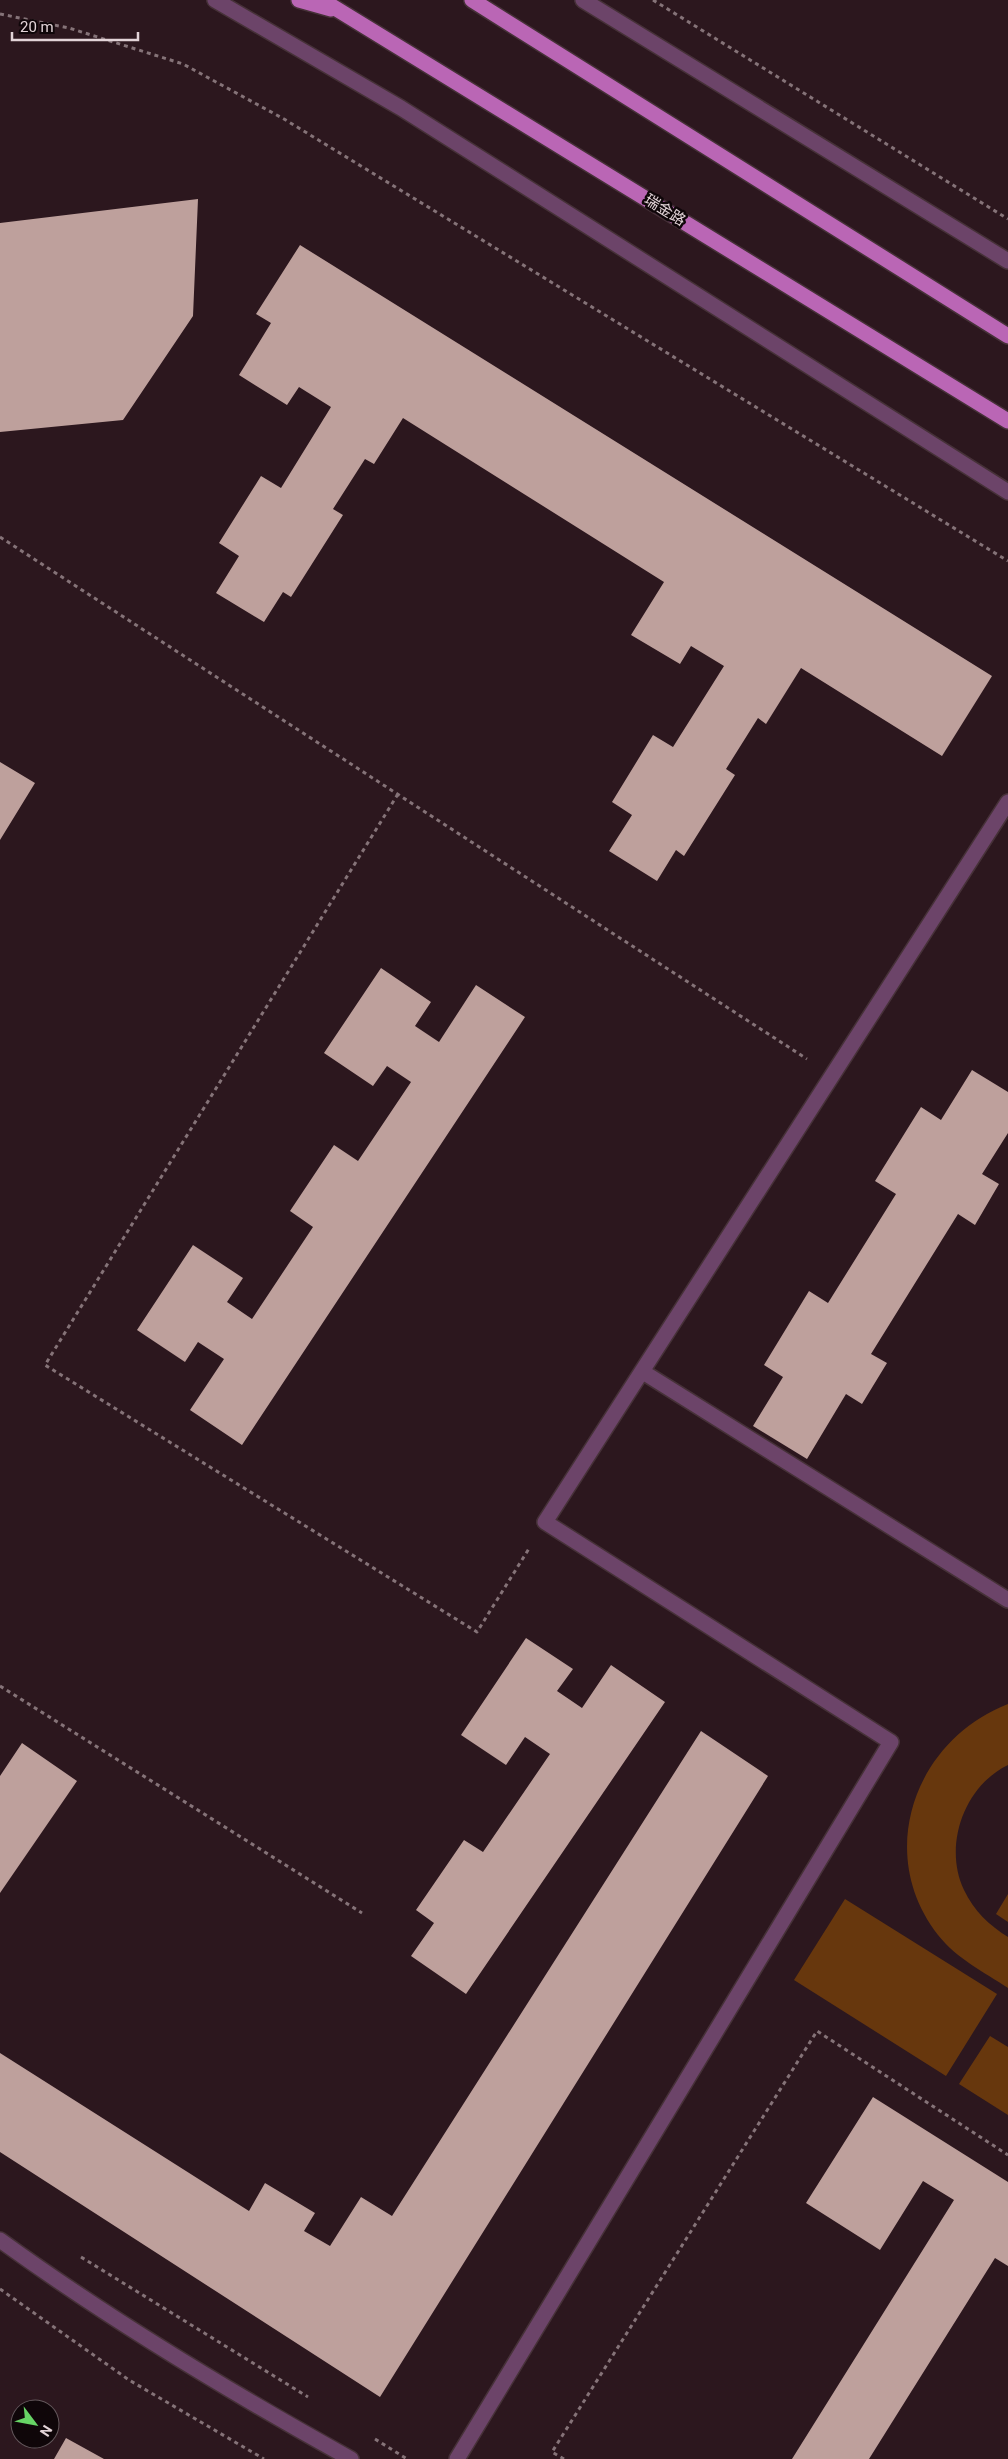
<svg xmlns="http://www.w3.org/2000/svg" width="1008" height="2459" font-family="Roboto,'Noto Sans SC',sans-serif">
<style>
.green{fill:#67370d}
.building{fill:#bea09c}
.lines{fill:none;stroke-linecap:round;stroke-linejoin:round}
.minor-casing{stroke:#463138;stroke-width:18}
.major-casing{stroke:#463138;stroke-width:18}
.path{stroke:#857378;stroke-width:3;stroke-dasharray:4 4;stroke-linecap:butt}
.minor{stroke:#6c4469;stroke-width:15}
.major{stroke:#ba66b5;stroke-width:15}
.labels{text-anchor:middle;stroke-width:5;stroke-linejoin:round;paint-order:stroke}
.street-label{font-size:15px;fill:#e3d4d8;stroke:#0f0609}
</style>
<rect width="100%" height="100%" fill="#2c171e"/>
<!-- green -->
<path class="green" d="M1008,1704v61c-44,21 -65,81 -44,125 10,21 25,35 44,47v51c-24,-16 -51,-29 -70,-53 -64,-82 -23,-195 70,-231z
M1008,1894v28l-12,-8z
M845,1899l152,95 -51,82 -152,-96z
M990,2036l18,11v68l-49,-31z"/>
<!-- building -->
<path class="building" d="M198,199l-5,117 -70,104 -123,12v-209z
M300,245l692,431 -50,80 -141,-88 -35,56 -8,-6 -32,51 9,6 -51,81 -8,-6 -19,31 -48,-30 23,-36 -20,-13 41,-67 20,12 51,-81 -33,-20 -11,18 -49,-29 33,-53 -261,-164 -29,46 -9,-5 -32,50 10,6 -52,82 -8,-5 -19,30 -48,-29 23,-37 -20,-13 42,-67 20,12 50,-81 -32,-20 -12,18 -48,-30 32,-52 -15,-9z
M0,762l35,21 -35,57z
M381,968l50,34 -16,24 24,16 37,-57 49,32 -283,428 -52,-35 34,-51 -26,-17 -13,20 -48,-32 56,-85 50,33 -16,24 25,17 61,-92 -23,-16 44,-66 24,16 53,-79 -24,-16 -14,20 -49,-33z
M972,1070l36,22v41l-26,41 17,10 -24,41 -17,-11 -87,140 16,9 -25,41 -16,-10 -39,65 -54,-33 30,-49 -19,-12 45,-74 19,12 68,-109 -21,-13 46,-74 20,13z
M526,1638l47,31 -16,22 25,17 29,-43 54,37 -199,292 -55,-38 23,-33 -18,-13 48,-70 19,12 67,-98 -25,-17 -19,28 -45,-30z
M701,1731l67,45 -388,621 -380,-245v-99l249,158 16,-28 50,30 -11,18 26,15 31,-49 31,19z
M22,1743l55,38 -77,112v-117z
M873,2097l135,85v84l-13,-8 -126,201h-77l162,-259 -31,-19 -43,69 -74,-47z
M66,2438l38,21h-50z"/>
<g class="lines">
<!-- minor casing -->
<g class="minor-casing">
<path id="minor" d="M215,0l186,108 607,384
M583,0l425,261
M643,1372l365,228
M0,2240c112,81 230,152 351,219
M457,2459l434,-717 -346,-220 463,-720"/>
</g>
<!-- major casing -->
<g class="major-casing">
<path id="major" d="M299,0l32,9
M322,0l686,421
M472,0l536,336"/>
</g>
<!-- path -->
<path class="path" d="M653,0l355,219
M0,14l69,14 114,36 101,55 724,442
M0,537l807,522
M398,794l-353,571 432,267 53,-85
M0,1686l362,227
M81,2257l227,140
M0,2289l129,91 135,79
M375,2439l32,20
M564,2459l-12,-7 265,-421 191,124"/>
<!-- minor -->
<use href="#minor" class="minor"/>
<!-- major -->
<use href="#major" class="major"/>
</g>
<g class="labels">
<!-- street labels -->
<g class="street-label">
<text transform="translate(665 210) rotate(32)" y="5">瑞金路</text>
</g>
</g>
<!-- north arrow -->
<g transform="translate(35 2424) rotate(122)"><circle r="24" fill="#0f0609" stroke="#64585c"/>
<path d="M0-4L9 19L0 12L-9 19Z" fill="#67d466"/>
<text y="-8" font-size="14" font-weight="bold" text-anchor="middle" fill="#e3d4d8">N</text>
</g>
<!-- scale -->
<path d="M12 32v8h126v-8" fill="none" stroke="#e3d4d8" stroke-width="2.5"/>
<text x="20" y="32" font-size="15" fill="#e3d4d8" stroke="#0f0609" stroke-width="4" paint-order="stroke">20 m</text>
</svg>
